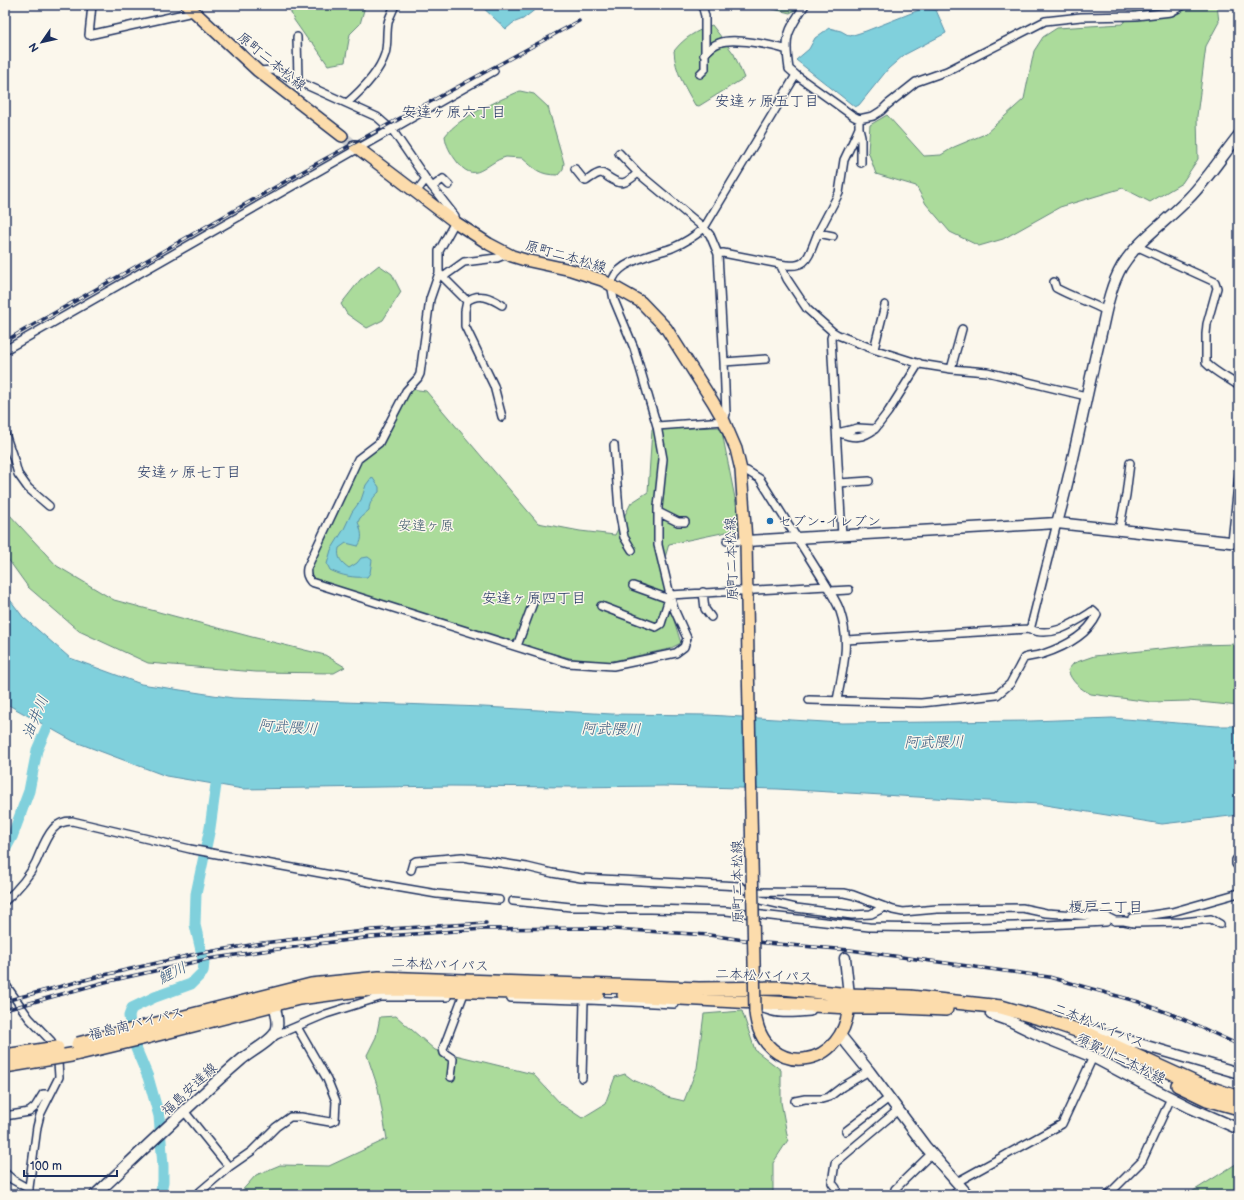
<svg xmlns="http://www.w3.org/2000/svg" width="1244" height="1200" font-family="'Balsamiq Sans','Klee One',sans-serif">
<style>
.green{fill:#abdb9b;stroke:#63857c}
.water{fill:#80d0dc;stroke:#5890aa}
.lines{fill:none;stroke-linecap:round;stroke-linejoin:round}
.river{stroke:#80d0dc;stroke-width:11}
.primary-tunnel{stroke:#cecfd0;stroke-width:11;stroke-dasharray:11 5.5;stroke-linecap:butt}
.street-casing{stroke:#1b2f5e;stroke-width:10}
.secondary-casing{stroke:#1b2f5e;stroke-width:13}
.primary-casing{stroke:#1b2f5e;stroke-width:14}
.highway-casing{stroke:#1b2f5e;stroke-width:16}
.street{stroke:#fbf7ec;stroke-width:7}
.secondary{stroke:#fbf7ec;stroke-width:10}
.primary{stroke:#fcdcac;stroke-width:11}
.highway{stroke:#fcdcac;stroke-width:13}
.rail-casing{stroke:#1b2f5e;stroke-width:3.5}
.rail{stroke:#fbf7ec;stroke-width:2;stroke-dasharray:6;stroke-linecap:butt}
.primary-bridge-casing{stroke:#1b2f5e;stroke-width:14;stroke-linecap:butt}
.highway-bridge-casing{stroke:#1b2f5e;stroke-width:16;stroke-linecap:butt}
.primary-bridge{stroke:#fcdcac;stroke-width:11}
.highway-bridge{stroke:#fcdcac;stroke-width:13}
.poi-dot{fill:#1f6fb2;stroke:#fbf7ec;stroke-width:1.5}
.labels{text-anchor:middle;stroke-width:3;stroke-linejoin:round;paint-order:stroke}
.street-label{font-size:14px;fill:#1b2f5e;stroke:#fbf7ec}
.poi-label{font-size:14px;fill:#1b2f5e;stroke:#fbf7ec;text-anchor:start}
.park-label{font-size:14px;fill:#3f5a6d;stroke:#fbf7ec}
.neighbourhood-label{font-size:15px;fill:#1b2f5e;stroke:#fbf7ec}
.water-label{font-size:15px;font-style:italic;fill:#34577e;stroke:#fbf7ec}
</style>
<rect width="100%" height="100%" fill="#fbf7ec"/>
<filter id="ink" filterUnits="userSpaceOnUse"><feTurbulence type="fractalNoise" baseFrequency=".025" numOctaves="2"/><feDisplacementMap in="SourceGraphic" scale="8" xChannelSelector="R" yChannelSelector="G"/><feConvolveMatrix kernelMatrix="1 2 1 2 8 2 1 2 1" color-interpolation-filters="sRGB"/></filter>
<g filter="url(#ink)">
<!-- green -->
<path class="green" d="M288,5h76v5l-4,14 -10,10 -5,28 -17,3 -15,-22 -5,-3 -14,-20z
M756,5h48l-14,8z
M1139,5h78l2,17 -13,24 -9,70 1,43 -16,24 -32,19 -27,-14 -63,19 -57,32 -24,7 -29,-14 -24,-28 -10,-18 -40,-12 -8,-23 2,-26 17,-10 37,41 17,-1 13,-8 31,-13 39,-35 10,-48 9,-14 14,-9 65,-4z
M712,25l22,29 10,24 -45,28 -4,-1c-10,-18 -20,-33 -21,-54 11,-14 21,-19 38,-26z
M520,91l14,3 14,13 16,56 -1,6 -5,6c-19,0 -23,-6 -36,-17 -5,0 -11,-1 -16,-1 -21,5 -31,31 -51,2 -5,-7 -9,-14 -10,-23 15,-20 51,-34 75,-45z
M379,265l13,9 9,18 -18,28 -16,8 -20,-14 -6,-10 19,-24z
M411,389l15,2 112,132 42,8 35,4 16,-32 17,-11 4,-63 69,-2 20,102 -72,15 -8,27 5,24 15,48 -12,6 -61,13 -34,-3 -40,-10 -220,-68 -4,-3 -1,-7 51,-109 22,-21z
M5,507l3,6 49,53 57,34 138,37 73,18 20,12 -11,6 -78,-1 -108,-9 -69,-32 -51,-44 -23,-32z
M1239,644v62l-50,-5 -38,1 -60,-8c-11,-5 -20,-13 -23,-24l6,-7 20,-7 104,-11z
M742,1011l13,39 26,20v32l7,38 -15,23v32h-535l18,-20 24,-10 49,1 58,-27 -9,-51 -11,-33 9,-18 4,-20 16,-1 39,34 98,24 28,30 21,14 23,-14 10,-27 10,-3 8,6 17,7 17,10 17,4 13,-33 7,-54z
M1239,1162v33h-52z"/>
<!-- water -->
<path class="water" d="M480,5h61l-18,14 -10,4 -7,6z
M924,8l12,2 10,23 -42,22 -16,14 -29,36 -4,2 -59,-47 13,-11 6,-11 14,-10 12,3 9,5 16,-5z
M372,477l7,10v5c-5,4 -10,11 -10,18l-9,8 -2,4c3,8 6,17 0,24l-12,-3 -7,5c-2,10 2,14 10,20l8,-5 4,-5 7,-1 4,3 -2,13 -3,4c-14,1 -25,-1 -37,-7l-3,-6 4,-14 13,-21 8,-17 9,-12 5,-15z
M5,593l18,24 47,41 71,26 92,14 250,9 129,7 96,1 134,8 189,-2 81,-3 105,8h22v89l-77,9 -123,-20 -261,-15 -115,-3 -92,1 -120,-1 -208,3 -77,-13 -93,-35 -68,-38z"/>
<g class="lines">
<!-- river -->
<path class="river" d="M5,850l7,-13 17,-46 8,-41 16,-37
M160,1195l3,-13v-16l-4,-50 -11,-39 -13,-31 -4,-14 -2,-16 3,-8 23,-11 36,-13 12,-12 1,-9 -9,-38 1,-31 14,-66 8,-58"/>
<!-- primary-tunnel -->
<path class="primary-tunnel" d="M342,136l13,10"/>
<!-- street casing -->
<g class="street-casing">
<path id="street" d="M92,5l-3,30 104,-23
M297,37l1,43
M704,55c4,-5 9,-10 15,-12 14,-6 53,2 68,7
M258,71l15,-1 104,47 16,14 33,48 -10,13
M700,74l5,-5v-53l-3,-11
M796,75l-7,-6c-5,-33 -2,-37 16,-64
M347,103c15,-13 32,-30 38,-49 3,-10 1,-21 3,-31 1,-6 5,-12 7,-18
M859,128l2,8v27
M619,153l19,20 66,55 6,7 8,19 6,108 2,52 -2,7 -67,5
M575,169l8,10 3,2c5,-3 9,-7 14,-8 4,0 5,2 8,4 15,10 18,6 30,-4
M426,179l29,37v6l-16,29v22l-9,26 -10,75 -2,4 -12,13 -27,52 -21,16 -51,109c-1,6 0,9 4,14l257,81 45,3 63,-13 8,-6 3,-9 -13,-29 -4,-14 157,-9 -67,-107 -13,-8 -6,-1
M432,187l11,-8 6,6
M818,233l21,-40 5,-33 11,-23 4,-9v-9
M1136,246l79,36 2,6 -10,36 -1,10v29c10,10 22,15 33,23
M718,254l5,-1 57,11 7,15 20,30 26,23 5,3 38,15 44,14 31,5 36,3 99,24
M780,264c29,6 28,-8 38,-31l15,3
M440,274l27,27
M443,277l21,-15 33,-4 10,-4
M1054,282l2,6c16,9 34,14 50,23
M833,332l-2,6 11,198
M874,349l11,-44
M5,350l489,-279
M724,362l42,-3
M951,369l11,-40
M502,417l-8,-31 -29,-60v-15l2,-10c12,-9 24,-3 35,4
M837,433l21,-5 17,1 13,-17 31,-49
M840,433c14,6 23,5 35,-4
M5,434l10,29 3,11 10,14 21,18
M614,445l5,65 5,27 8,13
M839,483l30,-2
M658,512l20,10h7
M1119,531l7,-36 4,-32
M727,541h19
M1232,542l7,-67
M633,586l36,13
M827,586c4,8 10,16 13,25 11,32 3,57 -3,89
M830,591l19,-1
M703,592l2,17 6,8
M601,606l55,21 5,-3 9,-29 -12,-50v-38l5,-48 -6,-33 -23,-78 -20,-48c-1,-6 -4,-15 -1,-21 7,-18 42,-25 59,-31 12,-5 22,-11 32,-20l92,-153 57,41 6,3 14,-3 8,-5 6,-6 29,-23 31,-11 98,-50 36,-4 55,-1 35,-4 13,-7
M1030,630l27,-107
M517,646l16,-43
M809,700l112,3 76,-8 13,-11 14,-26c6,-2 13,-2 19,-4 21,-7 44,-18 54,-39l-4,-4c-19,12 -41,28 -64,18l-183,11
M1239,857l-3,3v4l3,3
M411,870l2,-7 3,-2 46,-4 65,10 25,6 29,5 159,8 20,14 5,1 31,7 56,7 19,-1 14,-7
M752,892l92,1 9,2 40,15 10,2 34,-3 85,-1 24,5 61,4 8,4h9l10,2 49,-1 28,-3 9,5
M5,901c12,-11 24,-24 31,-39 5,-11 9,-24 17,-33 5,-6 12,-8 19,-8l118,28 206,38 41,7 62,6
M513,901l58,6h21l17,2h41l76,2 143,16 76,1 100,-3 61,-3
M1132,918l40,-6 67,-19
M5,984l24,34 22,23 7,21 1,15 -19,38 -3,12 -9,68
M511,998l67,2
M589,1000l85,4
M759,1008c7,1 14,5 21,5 10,1 20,0 30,-1l6,-7
M274,1036l52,-22 54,-17h67
M451,1077l2,-18 -9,-6 -1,-4 20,-53
M582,1078l2,-78
M795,1101l10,-2h17l7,-2 13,-10 27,-16
M184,1111l45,56
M5,1116l24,-4 6,-5 8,-13h7
M846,1131l43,-33
M5,1173l8,7 16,9
M957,1182l105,-58 31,-67
M836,1188l-4,-5 3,-20 63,-53
M196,1195l33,-28 23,-16 24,-24 14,-10h11l29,5 5,-2 1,-19 -9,-22 -30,-52
M894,1195l1,-6 36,-35
M953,1195l8,-7
M1108,1195l34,-34 29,-63"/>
</g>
<!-- secondary casing -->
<g class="secondary-casing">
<path id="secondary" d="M1057,523c16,-58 27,-118 41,-177 7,-27 10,-56 24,-80 17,-27 44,-44 66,-67 19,-19 34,-43 51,-64
M746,541l311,-18 182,20
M845,958l4,37
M991,1014l17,6 33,16 52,21 47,25 51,26 48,21
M1088,1029l151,44
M840,1035l29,36 56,75 43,49
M95,1195c48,-45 96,-92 146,-135 8,-7 32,-20 35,-29 4,-8 -1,-24 -4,-33"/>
</g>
<!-- primary casing -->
<g class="primary-casing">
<path id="primary" d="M187,5l71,66 84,65
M355,146l100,76 34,22 23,12 13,4 46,10 31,10 39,22 25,26 47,74 11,19 12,28 5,21 5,71 2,118
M755,1012c7,69 93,60 94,-12"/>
</g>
<!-- highway casing -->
<g class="highway-casing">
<path id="highway" d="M624,995l225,12h52l45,2
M145,1027l166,-42 68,-7 320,11 84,-1 66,7 61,2 91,10 49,14 38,13 107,49 44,15
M146,1037l153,-39 60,-8 32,-1 206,5
M1178,1085l29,14 32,9"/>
</g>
<!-- street -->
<use href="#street" class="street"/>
<!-- secondary -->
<use href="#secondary" class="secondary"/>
<!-- primary -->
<use href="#primary" class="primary"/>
<!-- highway -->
<use href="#highway" class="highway"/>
<!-- rail casing -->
<g class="rail-casing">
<path id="rail" d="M5,341l318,-181 256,-139
M5,1001l95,-25 96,-22 67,-11 109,-13 114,-7
M5,1010l100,-28 103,-23 55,-8 109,-14 112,-8 113,-1 112,7 56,8 85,7 199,27 90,25 42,16 58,27"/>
</g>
<!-- rail -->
<use href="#rail" class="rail"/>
<!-- primary-bridge casing -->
<g class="primary-bridge-casing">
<path id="primary-bridge" d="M748,659l7,353"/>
</g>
<!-- highway-bridge casing -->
<g class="highway-bridge-casing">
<path id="highway-bridge" d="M78,1044l67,-17
M5,1056l52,-8
M5,1066l66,-11 75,-18"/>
</g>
<!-- primary-bridge -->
<use href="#primary-bridge" class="primary-bridge"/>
<!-- highway-bridge -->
<use href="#highway-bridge" class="highway-bridge"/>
</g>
</g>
<!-- markers -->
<circle class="poi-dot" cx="770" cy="521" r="4"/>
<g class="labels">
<!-- street labels -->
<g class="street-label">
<text transform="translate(272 61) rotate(39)" y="5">原町二本松線</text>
<text transform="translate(566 256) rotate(16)" y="5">原町二本松線</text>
<text transform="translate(731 559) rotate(-92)" y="5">原町二本松線</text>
<text transform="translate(737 882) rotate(-91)" y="5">原町二本松線</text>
<text transform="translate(440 964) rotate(2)" y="5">二本松バイパス</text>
<text transform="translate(764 975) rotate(2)" y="5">二本松バイパス</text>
<text transform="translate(136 1023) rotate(-14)" y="5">福島南バイパス</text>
<text transform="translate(1099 1025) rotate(22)" y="5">二本松バイパス</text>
<text transform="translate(1121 1058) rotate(26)" y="5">須賀川二本松線</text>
<text transform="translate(189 1089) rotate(-43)" y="5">福島安達線</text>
</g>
<!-- poi labels -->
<g class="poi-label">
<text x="778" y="526">セブン-イレブン</text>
</g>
<!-- park labels -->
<g class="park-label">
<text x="426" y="530">安達ヶ原</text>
</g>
<!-- neighbourhood labels -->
<g class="neighbourhood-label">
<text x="767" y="106">安達ヶ原五丁目</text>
<text x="454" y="117">安達ヶ原六丁目</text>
<text x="189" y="477">安達ヶ原七丁目</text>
<text x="534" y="603">安達ヶ原四丁目</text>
<text x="1106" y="912">榎戸二丁目</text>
</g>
<!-- water labels -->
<g class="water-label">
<text transform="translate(35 717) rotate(-67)" y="5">油井川</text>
<text transform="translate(288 727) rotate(4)" y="5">阿武隈川</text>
<text transform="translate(611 729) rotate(1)" y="5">阿武隈川</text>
<text transform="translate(934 742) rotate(-1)" y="5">阿武隈川</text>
<text transform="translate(172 973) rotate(-27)" y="5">鯉川</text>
</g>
</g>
<!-- margin -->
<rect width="1244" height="1200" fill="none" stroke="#fbf7ec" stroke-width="20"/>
<rect x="10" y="10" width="1224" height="1180" fill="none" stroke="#1b2f5e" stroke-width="1.5" filter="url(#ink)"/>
<!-- north arrow -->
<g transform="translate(42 42) rotate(236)" stroke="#fbf7ec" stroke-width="3" paint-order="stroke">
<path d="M0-3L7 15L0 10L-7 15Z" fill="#1b2f5e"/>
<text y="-6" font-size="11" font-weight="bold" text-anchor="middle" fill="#1b2f5e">N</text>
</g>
<!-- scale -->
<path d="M24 1170v6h93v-6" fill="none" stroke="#1b2f5e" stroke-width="2"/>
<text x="30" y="1170" font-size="12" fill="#1b2f5e" stroke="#fbf7ec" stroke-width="3" paint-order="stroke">100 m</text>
</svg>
